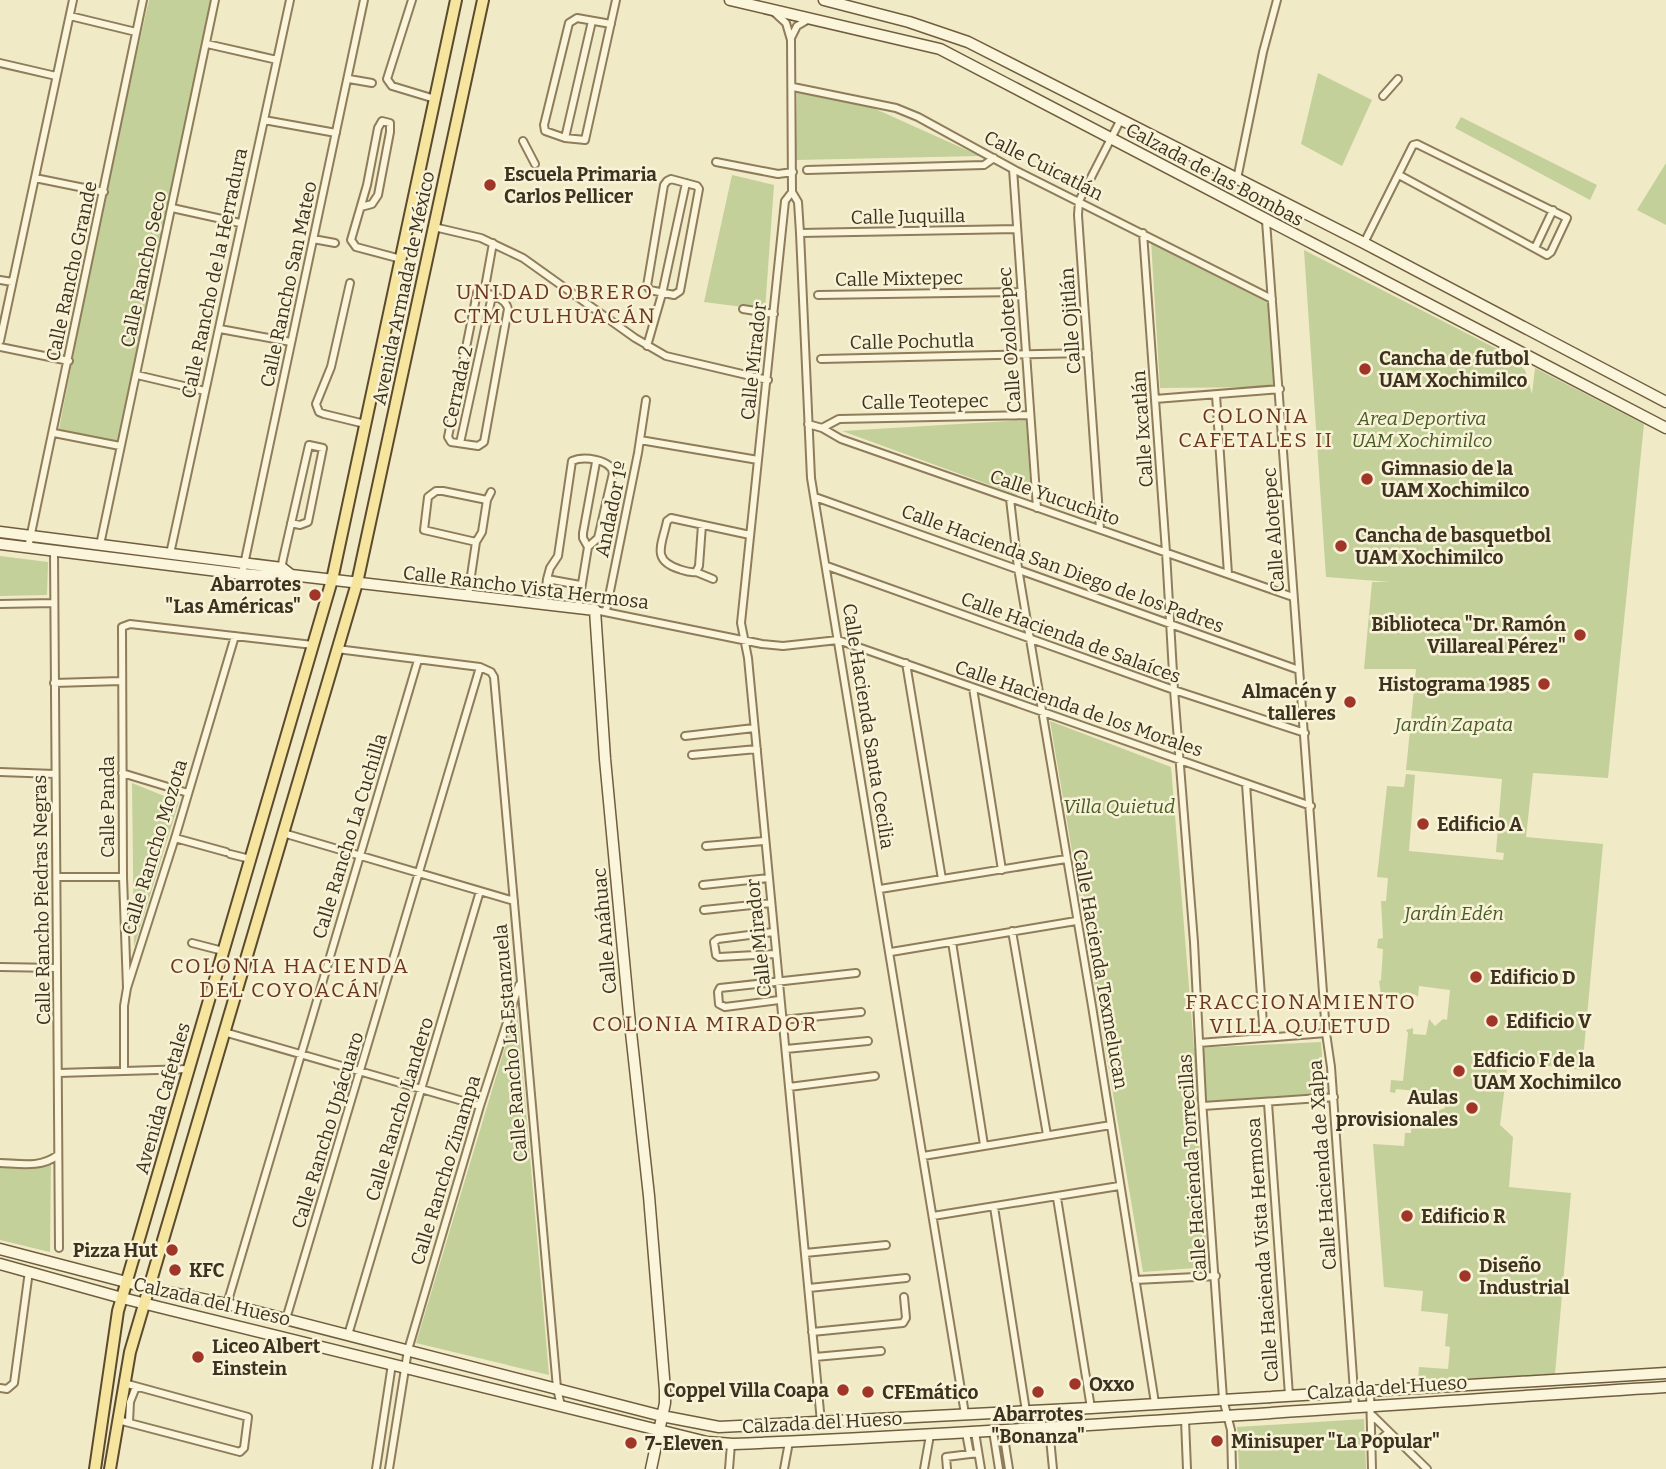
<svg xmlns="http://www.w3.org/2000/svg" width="1666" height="1469" font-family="Bitter,serif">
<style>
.green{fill:#c3d09a}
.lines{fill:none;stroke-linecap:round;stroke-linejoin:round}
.street-casing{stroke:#8e7c5b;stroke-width:10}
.secondary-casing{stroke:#705d3e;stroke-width:13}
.primary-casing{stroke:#5c4a2f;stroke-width:14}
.street{stroke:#fbf5db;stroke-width:6}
.secondary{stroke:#fbf5db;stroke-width:10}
.primary{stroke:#f5e59e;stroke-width:10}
.poi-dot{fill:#a03628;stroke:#f8f2d7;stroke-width:2.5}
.labels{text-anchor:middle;stroke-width:5;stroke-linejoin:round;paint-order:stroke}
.street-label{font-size:19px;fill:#3d321f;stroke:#f8f2d7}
.poi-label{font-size:19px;font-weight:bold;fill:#3d321f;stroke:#f8f2d7;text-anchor:start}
.park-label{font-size:19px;font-style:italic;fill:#465b25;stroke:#f8f2d7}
.neighbourhood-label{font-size:21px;letter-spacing:2px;fill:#6c371c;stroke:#f8f2d7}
</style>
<rect width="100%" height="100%" fill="#f1eac7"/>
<!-- green -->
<path class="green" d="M149,0h64l-93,445 -61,-16 46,-237z
M1318,73l54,27 -30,66 -41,-22z
M797,92l74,15 109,49 -184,4z
M1461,117l136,68 -7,15 -135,-72z
M1666,163v62l-29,-15z
M732,175l42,10 -9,125 -61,-8z
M1151,241l116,59 9,87 -116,1z
M1304,250l205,105 16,15 7,24 3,-26 109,56 -36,354 -75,-5 -7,64 77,7 -21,226 -74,-9 -8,64 13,12 -4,50 62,6 -16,181 -137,7 1,-14 29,2 2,-22 -5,-1 3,-32 -27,-3 2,-20 -39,-4 -11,-143 31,2 1,-13h6l1,-12 23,2 2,-12 8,-3 -1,-3 -7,-2 1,-10 -42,-4 -1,4 -5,-1 1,-12 12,1 5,-48 -2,-3 7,-2v6l13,1 3,-16 6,7 8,-7 4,1 3,-30 -31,-4 -1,11 -4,-3 -8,7 -5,-4 -20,-2 -2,-14 2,-1 2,-31 -6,-1 1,-9 5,-1 -2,-37h5l2,-23 -11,-1 10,-91 17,1 2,-13 9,1 -6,76 94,9 1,-7 -8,-1 6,-73 -96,-9 10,-101h-52l8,-87h18l-64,-5z
M1026,420l5,76 -19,-3 -170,-62z
M0,556l48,6 -1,33 -47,1z
M1050,721l121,46 23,281 127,-6 4,51 -129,9 12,165 -65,5z
M132,783l47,19 -45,145z
M517,1007l32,368 -133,-32z
M0,1158l51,2 -1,92 -50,-12z
M1364,1419l2,50h-127l-2,-42z"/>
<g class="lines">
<!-- street casing -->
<g class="street-casing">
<path id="street" d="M412,0l-25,79 5,7 43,13
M774,12l12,11 5,17 1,152 6,10 2,31 11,245 154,936
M70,16l66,16
M611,24l-34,-6 -8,5 -25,102 1,6 20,7 20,2 31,-140
M791,38l6,-12 12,-7
M207,44l70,16
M0,63l56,13
M349,79l23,4
M793,87l103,21 22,9 95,52 259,130
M1383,96l15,-17
M264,120l72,13
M565,138l27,-117
M523,141l12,23
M716,162l62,12 15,-2
M1013,169l24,339
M807,170l177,-5 10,-7
M35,178l69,14
M671,179l26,7 2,3 -19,102 -6,4 -24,-5 -3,-4 17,-101 3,-4z
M1237,179l26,-127 14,-52
M792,192l-7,9 -44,422 7,35 73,764
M361,207l11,-3 6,-9 12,-63v-9l-8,-2 -4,7 -11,57 -16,55 5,7 45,12
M172,208l68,15
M1266,221l60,812 5,34 24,339
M434,227l47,11 42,20 112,80 31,18 102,24
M800,233l217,-4
M1143,233l23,319 8,138 20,252 8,158 21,299 8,31 1,39
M313,239l22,4
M1364,243l49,-98 4,-1 150,74 -16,34 -4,3 -148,-80
M1535,248l18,-38
M0,280l12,2
M350,283l-19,84 -15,37 3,8 5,2 41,10
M477,293c11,-1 29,5 31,16l-24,133 -6,4 -27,-4 -3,-5z
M484,293l9,-50
M818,295l204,-3
M743,309l31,5
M220,329l71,13
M0,341l73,-341
M647,346l15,-52 24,-111
M0,347l69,14
M821,359l267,-6
M137,375l68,16
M1216,395l12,179
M1155,399l125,-10
M808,424l14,4 19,11 452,158
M822,428l17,-9 191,-4
M54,433l66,13
M640,440l118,20
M460,443l32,-147
M815,497l484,173
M1010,499l8,69 74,438 63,397
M702,525l-3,41 -3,6c-7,1 -11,-1 -17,-3 -28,-9 -17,-24 -12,-48l4,-3 79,17
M1100,529l-22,-314 1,-14 41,-80
M476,542l-52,-12 4,-33 8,-6h7l44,9
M100,545l115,-545
M588,547l-5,-9v-5l13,-71
M28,548l115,-548
M54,551l5,697
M170,554l120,-554
M827,566l347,124 131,43
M281,570l2,-11 26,-114 14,3 -15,74 -8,3 -9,-2
M696,572l17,7
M242,574l122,-574
M468,596l8,-54 6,-10 5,-32 4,-8
M0,604l54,-1
M544,604l3,-25
M578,608l10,-61 10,-9 15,-65c-2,-14 -30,-17 -41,-12l-14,95 -8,12 -3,11 33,6
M595,610l167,34 21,2 55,-6 473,166
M606,611l32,-158 8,-53
M337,649l143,18 11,5 3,5 63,711 4,18
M906,663l36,216
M54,683l67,-2
M973,688l29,182
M685,736l69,-8
M692,755l65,-6
M0,772l55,2
M122,773l66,20
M1246,784l18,254
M283,833l231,68
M175,838l51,14
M706,846l58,-5
M230,854l20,5
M57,877h66
M703,885l65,-7
M880,889l186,-30
M704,910l67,-7
M1012,931l35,204
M773,932l-55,7 -4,3 2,13 3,2 56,-3
M952,942l32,203
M192,943l31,8
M891,952l185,-31
M0,967l57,1
M127,988l-4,-111 -1,-250 8,-3 183,21
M779,1000l-54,7 -6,-3 -1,-12 2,-4 136,-15
M782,1020l79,-8
M224,1032l256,74
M1199,1043l127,-10
M786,1049l82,-8
M124,1071v-65l3,-18 48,-150 60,-202
M59,1073l130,-4
M789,1087l86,-11
M1268,1103l21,292
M1203,1106l131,-9
M923,1156l188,-31
M0,1163c21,1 41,5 58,-8
M1057,1198l34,210
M994,1207l32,204
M933,1216l186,-30
M805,1253l81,-8
M1135,1280l81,-4
M809,1288l97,-10
M227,1304l191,-644
M286,1319l194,-652
M812,1332l91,-9 3,-5 -2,-21
M348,1335l132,-444
M815,1357l66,-6
M0,1388l7,1 7,-6 15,-112
M1370,1390l2,79
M1371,1414l56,55
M118,1420l122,32 4,-4 4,-31 -124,-34
M1185,1420l2,49
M129,1422l1,-20 6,-15
M1049,1428l4,41
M993,1431l6,38
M1003,1431l6,38
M975,1432l6,37
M966,1433l4,21
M1372,1446l17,-14
M376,1469l16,-105
M389,1469l19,-119 72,-244 39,-121
M729,1469l2,-25
M784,1469l5,-27
M924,1469l6,-34
M947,1469l-1,-12 32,-4"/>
</g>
<!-- secondary casing -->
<g class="secondary-casing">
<path id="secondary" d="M730,0l210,49 726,379
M824,0l85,22 59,20 396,201 302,159
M0,532l282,36 9,7
M0,544l242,30 38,3 11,-2 304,35 10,149 24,255 20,182 16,194v13l-14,66
M0,1249l149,39 78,16 435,112 57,11 372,-19 575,-35
M0,1264l122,34 585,144 26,2c311,-13 622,-38 933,-57"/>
</g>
<!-- primary casing -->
<g class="primary-casing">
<path id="primary" d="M95,1469l23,-158 214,-731 124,-580
M110,1469l20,-117 227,-769 126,-583"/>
</g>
<!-- street -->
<use href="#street" class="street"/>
<!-- secondary -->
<use href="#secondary" class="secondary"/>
<!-- primary -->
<use href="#primary" class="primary"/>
</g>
<!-- markers -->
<g class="poi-dot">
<circle cx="490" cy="185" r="7"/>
<circle cx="1365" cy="369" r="7"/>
<circle cx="1367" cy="479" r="7"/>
<circle cx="1341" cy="546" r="7"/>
<circle cx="315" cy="595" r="7"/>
<circle cx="1580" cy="635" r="7"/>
<circle cx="1544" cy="684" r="7"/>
<circle cx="1350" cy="702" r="7"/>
<circle cx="1423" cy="824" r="7"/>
<circle cx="1476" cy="977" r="7"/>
<circle cx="1492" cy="1021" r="7"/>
<circle cx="1459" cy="1071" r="7"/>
<circle cx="1472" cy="1108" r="7"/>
<circle cx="1407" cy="1216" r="7"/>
<circle cx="172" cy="1250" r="7"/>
<circle cx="175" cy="1270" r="7"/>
<circle cx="1465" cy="1276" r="7"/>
<circle cx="198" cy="1357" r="7"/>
<circle cx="1075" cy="1384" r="7"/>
<circle cx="843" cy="1390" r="7"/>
<circle cx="868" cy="1392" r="7"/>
<circle cx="1038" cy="1392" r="7"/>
<circle cx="1217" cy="1441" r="7"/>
<circle cx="631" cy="1443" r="7"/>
</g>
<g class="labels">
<!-- street labels -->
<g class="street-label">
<text transform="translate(1044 165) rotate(27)" y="7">Calle Cuicatlán</text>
<text transform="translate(1215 174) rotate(28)" y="7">Calzada de las Bombas</text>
<text transform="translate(908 216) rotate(-1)" y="7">Calle Juquilla</text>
<text transform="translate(143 269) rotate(-78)" y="7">Calle Rancho Seco</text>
<text transform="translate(71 271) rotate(-78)" y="7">Calle Rancho Grande</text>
<text transform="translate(214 273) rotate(-78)" y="7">Calle Rancho de la Herradura</text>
<text transform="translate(899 278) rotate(-1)" y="7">Calle Mixtepec</text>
<text transform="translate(288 284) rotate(-78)" y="7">Calle Rancho San Mateo</text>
<text transform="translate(403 288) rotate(-78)" y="7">Avenida Armada de México</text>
<text transform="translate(1070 321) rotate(-94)" y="7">Calle Ojitlán</text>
<text transform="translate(1009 340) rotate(-94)" y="7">Calle Ozolotepec</text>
<text transform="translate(912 341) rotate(-1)" y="7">Calle Pochutla</text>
<text transform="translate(753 361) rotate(-84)" y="7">Calle Mirador</text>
<text transform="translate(457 387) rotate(-78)" y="7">Cerrada 2</text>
<text transform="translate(925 401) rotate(-1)" y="7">Calle Teotepec</text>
<text transform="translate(1142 429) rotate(-94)" y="7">Calle Ixcatlán</text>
<text transform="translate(1055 497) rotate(19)" y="7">Calle Yucuchito</text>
<text transform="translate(611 509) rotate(-78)" y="7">Andador 1º</text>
<text transform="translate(1273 530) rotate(-94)" y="7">Calle Alotepec</text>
<text transform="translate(1063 568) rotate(20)" y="7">Calle Hacienda San Diego de los Padres</text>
<text transform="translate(526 587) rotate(7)" y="7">Calle Rancho Vista Hermosa</text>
<text transform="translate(1071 637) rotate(20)" y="7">Calle Hacienda de Salaíces</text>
<text transform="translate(1079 708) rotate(19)" y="7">Calle Hacienda de los Morales</text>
<text transform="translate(869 726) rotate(81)" y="7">Calle Hacienda Santa Cecilia</text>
<text transform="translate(107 807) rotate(-90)" y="7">Calle Panda</text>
<text transform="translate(349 836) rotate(-73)" y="7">Calle Rancho La Cuchilla</text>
<text transform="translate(154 847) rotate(-73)" y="7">Calle Rancho Mozota</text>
<text transform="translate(41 900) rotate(-91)" y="7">Calle Rancho Piedras Negras</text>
<text transform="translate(604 931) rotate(-95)" y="7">Calle Anáhuac</text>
<text transform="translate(758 938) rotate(-96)" y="7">Calle Mirador</text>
<text transform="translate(1101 969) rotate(80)" y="7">Calle Hacienda Texmelucan</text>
<text transform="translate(510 1043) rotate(-95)" y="7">Calle Rancho La Estanzuela</text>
<text transform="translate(162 1098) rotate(-74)" y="7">Avenida Cafetales</text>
<text transform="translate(399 1109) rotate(-73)" y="7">Calle Rancho Landero</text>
<text transform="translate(327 1130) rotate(-73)" y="7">Calle Rancho Upácuaro</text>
<text transform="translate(1322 1165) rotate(-94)" y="7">Calle Hacienda de Xalpa</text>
<text transform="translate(1192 1168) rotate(-94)" y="7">Calle Hacienda Torrecillas</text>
<text transform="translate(445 1170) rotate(-73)" y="7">Calle Rancho Zinampa</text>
<text transform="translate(1262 1250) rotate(-94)" y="7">Calle Hacienda Vista Hermosa</text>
<text transform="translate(212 1301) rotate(13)" y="7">Calzada del Hueso</text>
<text transform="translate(1387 1387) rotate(-4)" y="7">Calzada del Hueso</text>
<text transform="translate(822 1422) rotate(-3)" y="7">Calzada del Hueso</text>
</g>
<!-- poi labels -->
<g class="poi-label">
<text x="504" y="181">Escuela Primaria<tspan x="504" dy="22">Carlos Pellicer</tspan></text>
<text x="1379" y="365">Cancha de futbol<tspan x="1379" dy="22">UAM Xochimilco</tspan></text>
<text x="1381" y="475">Gimnasio de la<tspan x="1381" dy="22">UAM Xochimilco</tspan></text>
<text x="1355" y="542">Cancha de basquetbol<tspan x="1355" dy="22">UAM Xochimilco</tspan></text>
<text x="301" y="591" text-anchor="end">Abarrotes<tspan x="301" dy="22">"Las Américas"</tspan></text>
<text x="1566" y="631" text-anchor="end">Biblioteca "Dr. Ramón<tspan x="1566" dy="22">Villareal Pérez"</tspan></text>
<text x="1530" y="691" text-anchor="end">Histograma 1985</text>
<text x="1336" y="698" text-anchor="end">Almacén y<tspan x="1336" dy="22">talleres</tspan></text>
<text x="1437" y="831">Edificio A</text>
<text x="1490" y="984">Edificio D</text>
<text x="1506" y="1028">Edificio V</text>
<text x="1473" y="1067">Edficio F de la<tspan x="1473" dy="22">UAM Xochimilco</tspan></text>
<text x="1458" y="1104" text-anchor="end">Aulas<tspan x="1458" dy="22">provisionales</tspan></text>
<text x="1421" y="1223">Edificio R</text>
<text x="158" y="1257" text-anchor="end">Pizza Hut</text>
<text x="1479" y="1272">Diseño<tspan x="1479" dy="22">Industrial</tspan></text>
<text x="189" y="1277">KFC</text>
<text x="212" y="1353">Liceo Albert<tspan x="212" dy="22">Einstein</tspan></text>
<text x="1089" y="1391">Oxxo</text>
<text x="829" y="1397" text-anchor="end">Coppel Villa Coapa</text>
<text x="882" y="1399">CFEmático</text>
<text x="1038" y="1421" text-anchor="middle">Abarrotes<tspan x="1038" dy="22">"Bonanza"</tspan></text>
<text x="1231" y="1448">Minisuper "La Popular"</text>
<text x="645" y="1450">7-Eleven</text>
</g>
<!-- park labels -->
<g class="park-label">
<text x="1422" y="425">Area Deportiva<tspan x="1422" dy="22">UAM Xochimilco</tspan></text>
<text x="1454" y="731">Jardín Zapata</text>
<text x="1119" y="813">Villa Quietud</text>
<text x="1454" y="920">Jardín Edén</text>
</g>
<!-- neighbourhood labels -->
<g class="neighbourhood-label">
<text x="555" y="299">UNIDAD OBRERO<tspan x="555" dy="24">CTM CULHUACÁN</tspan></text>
<text x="1256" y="423">COLONIA<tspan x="1256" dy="24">CAFETALES II</tspan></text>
<text x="290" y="973">COLONIA HACIENDA<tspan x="290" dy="24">DEL COYOACÁN</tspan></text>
<text x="1301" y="1009">FRACCIONAMIENTO<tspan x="1301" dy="24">VILLA QUIETUD</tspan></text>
<text x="705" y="1031">COLONIA MIRADOR</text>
</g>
</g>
</svg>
